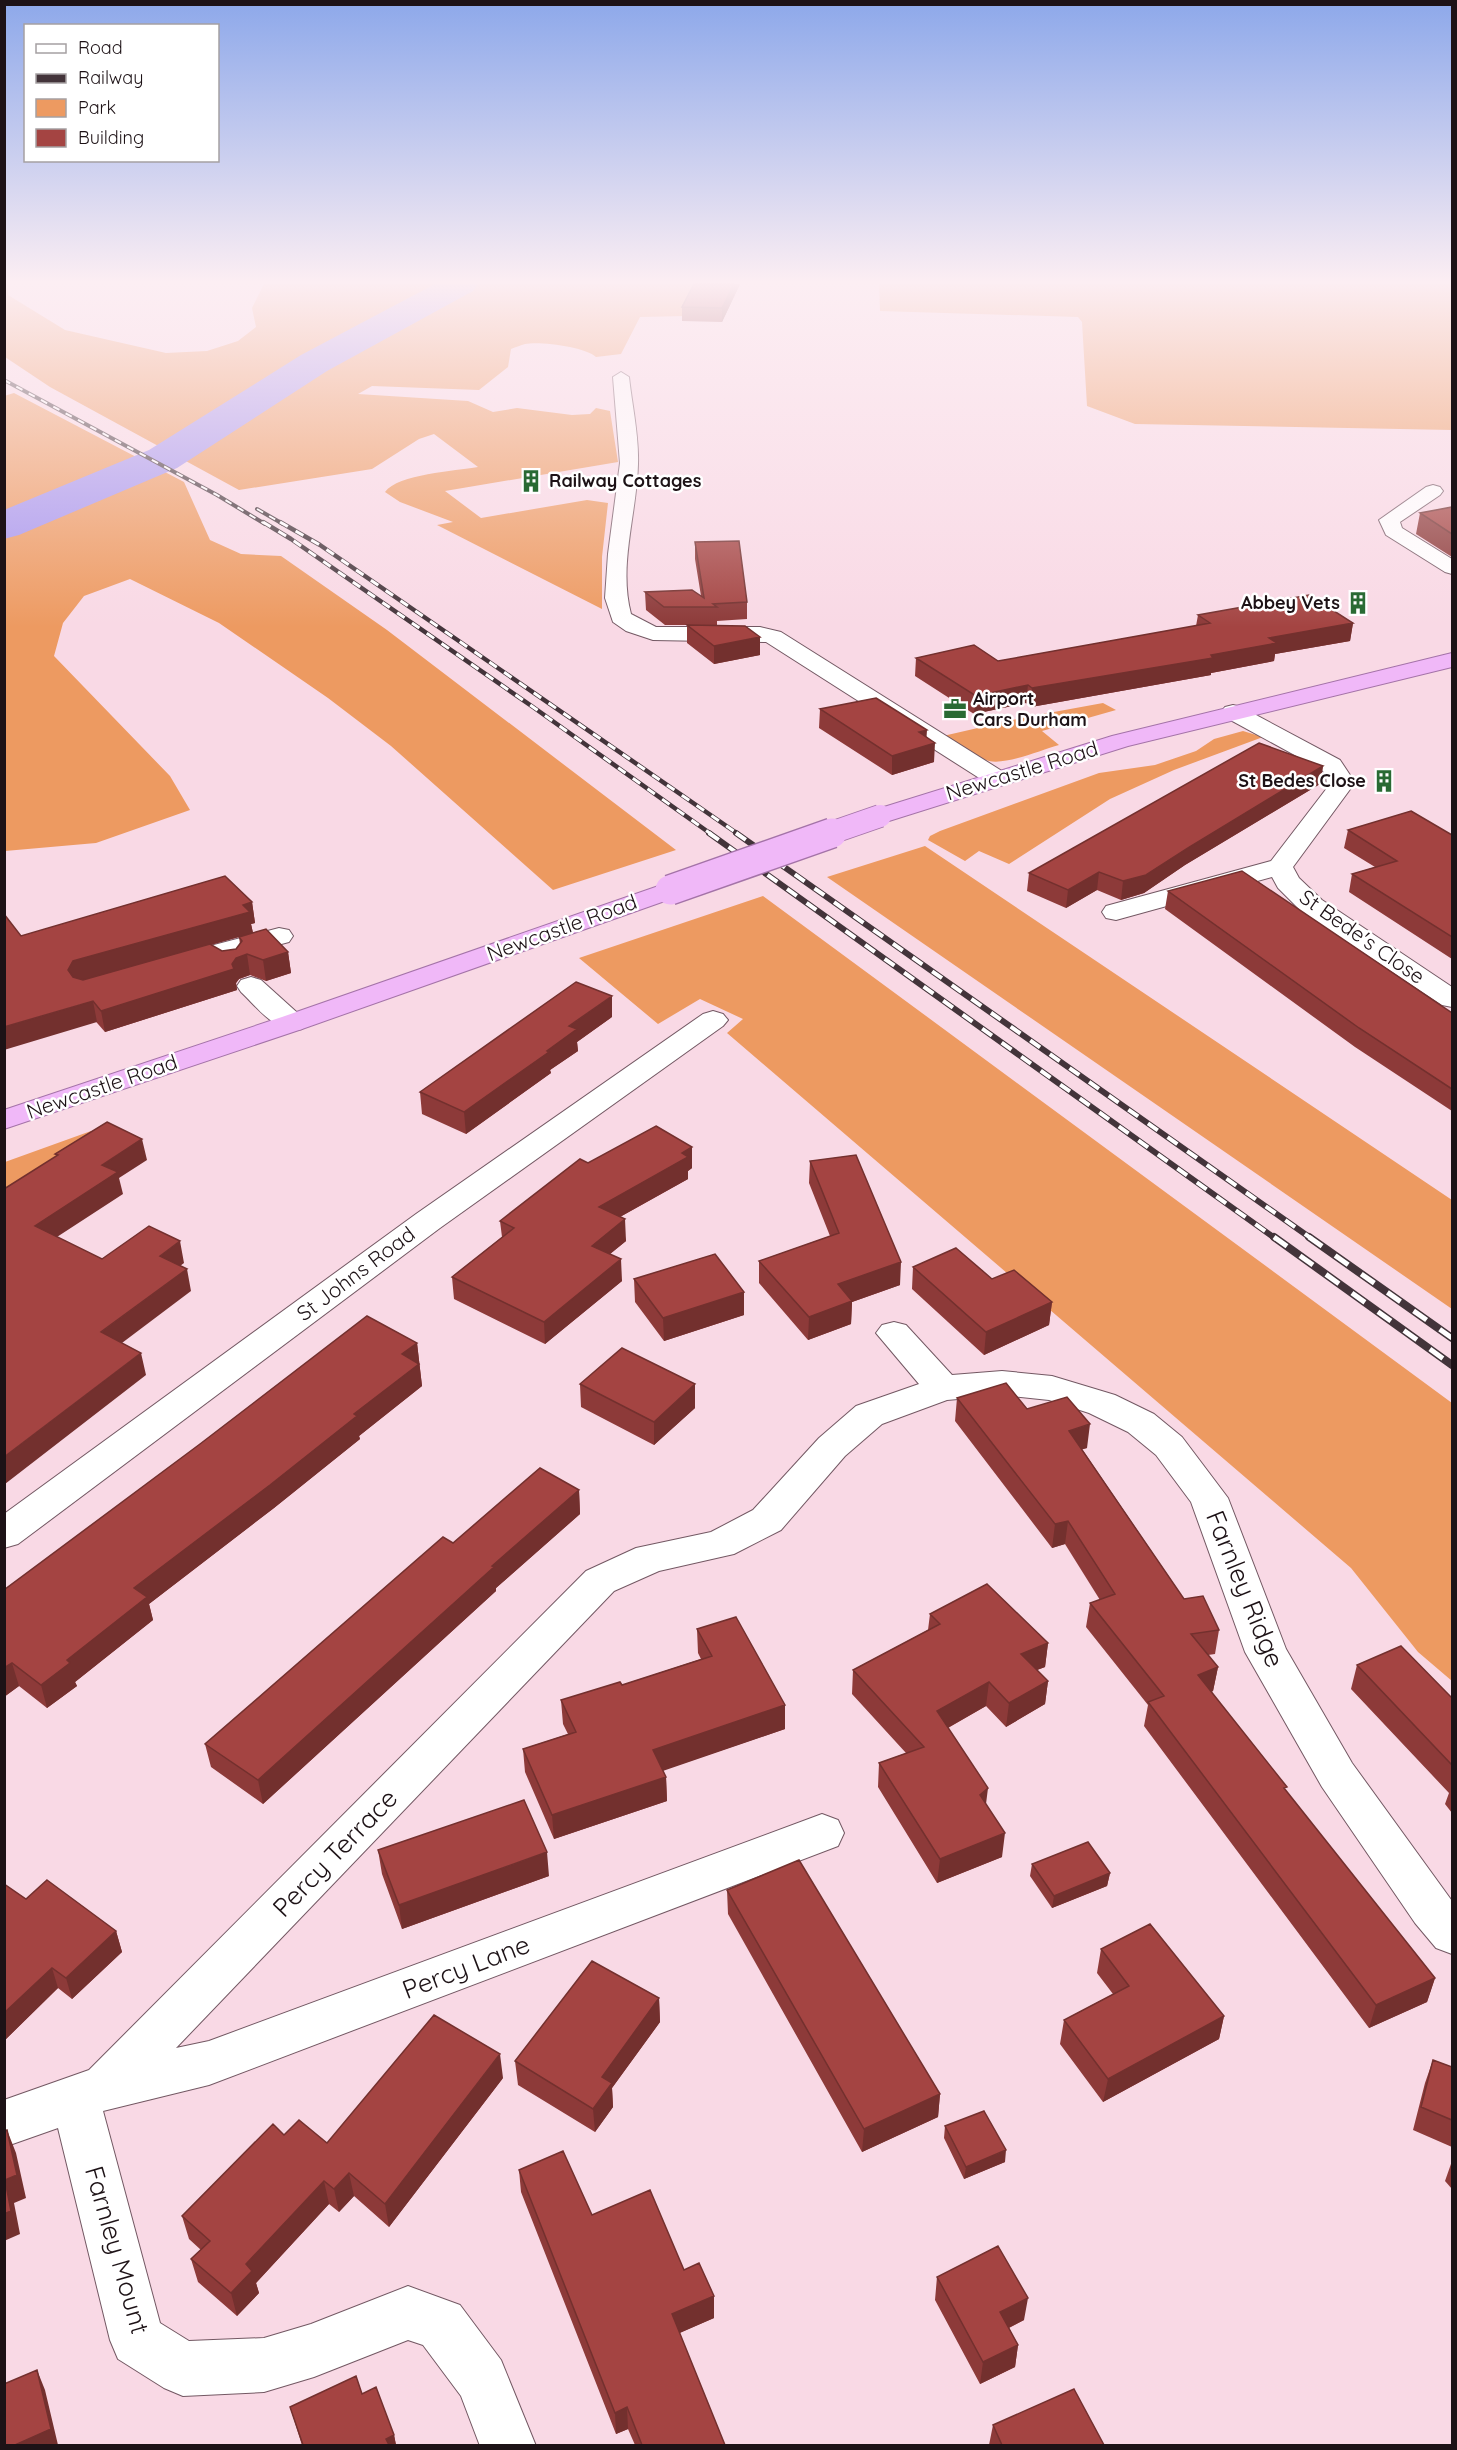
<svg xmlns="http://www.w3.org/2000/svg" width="1457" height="2450" font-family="Quicksand,sans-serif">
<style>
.green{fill:#ed9a61}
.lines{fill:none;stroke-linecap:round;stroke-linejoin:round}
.river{fill:#a695ee;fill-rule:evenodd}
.minor-casing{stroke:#735863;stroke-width:2}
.trunk-casing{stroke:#a473a8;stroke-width:2}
.minor{fill:#fff;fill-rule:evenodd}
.trunk{fill:#f0b8f8;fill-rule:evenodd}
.rail-far3-casing{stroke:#43343a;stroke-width:4}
.rail-far2-casing{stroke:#43343a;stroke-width:4.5}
.rail-far1-casing{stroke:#43343a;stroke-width:6}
.rail-casing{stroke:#43343a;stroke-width:8}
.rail-far3{stroke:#fff;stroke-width:2;stroke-dasharray:7;stroke-linecap:butt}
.rail-far2{stroke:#fff;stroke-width:3;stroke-dasharray:9;stroke-linecap:butt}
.rail-far1{stroke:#fff;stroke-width:4;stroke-dasharray:12;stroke-linecap:butt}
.rail{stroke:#fff;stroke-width:5;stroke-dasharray:16;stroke-linecap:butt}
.trunk-bridge-far1-casing{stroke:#a473a8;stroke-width:24;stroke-linecap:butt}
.trunk-bridge-casing{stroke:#a473a8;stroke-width:32;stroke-linecap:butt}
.trunk-bridge-far1{stroke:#f0b8f8;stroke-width:22}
.trunk-bridge{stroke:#f0b8f8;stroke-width:29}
.wall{fill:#8d3a39;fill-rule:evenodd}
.shaded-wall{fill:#73302e}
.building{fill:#a44442;stroke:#73302e;stroke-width:1.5}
.labels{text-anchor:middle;stroke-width:5;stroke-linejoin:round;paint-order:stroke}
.far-poi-label{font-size:18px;font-weight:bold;fill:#1d1216;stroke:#fff;text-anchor:start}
.street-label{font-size:21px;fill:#1d1216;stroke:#fff}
.near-street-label{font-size:26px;fill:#1d1216;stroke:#fff}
</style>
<rect width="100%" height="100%" fill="#f9d9e5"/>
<!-- green -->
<path class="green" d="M4,284h4v11l57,35 101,23 41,-2 31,-10 18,-14 -4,-19 12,-24h438l-16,32 -46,1 -19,37 -25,3c-10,-10 -56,-16 -71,-13 -4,1 -9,3 -14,5l-3,18 -29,23 -107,-4 -14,8 110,7 25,11 24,-4 55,7 18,-1 6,-6 14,3 8,51 -173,29 36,27 106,-18 21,3 -6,54v52l-165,-84 16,-3 -53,-20 -15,-10c13,-18 70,-21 93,-25l-44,-33 -15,5 -47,30 -133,21 -189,-103 -45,-30z
M879,284h573v146l-317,-6 -48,-18 -5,-84 -4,-5 -198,-6z
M14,393l170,89 26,58 31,14 40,2 106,74 289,220 -123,40 -162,-144 -63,-48 -109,-75 -89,-44 -46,17 -21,27 -9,33 116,120 20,34 -94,33 -91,8 -1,-455z
M1103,703l13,7 -74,21 17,14c-18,5 -52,20 -70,16 -16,-4 -32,-17 -46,-25l78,-18z
M1243,731l20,6 -89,33 -64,29 -101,65 -30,-13 -14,10 -37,-21 2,-4 10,-5 159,-58 56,-8 41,-14 18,-12z
M925,846l527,354v109l-625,-432z
M763,896l689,507v278l-34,-29 -67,-84 -624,-535 16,-14 -43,-20 -42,25 -79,-66z
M91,1131l20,12 -106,71v-52z"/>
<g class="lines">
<!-- river -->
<path class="river" d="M435,284h43l-5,7 -146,80 -150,97 -158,67 -15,4v-29l145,-60 152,-95z"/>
<!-- minor casing -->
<g class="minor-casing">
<path id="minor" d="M621,372l8,5c3,28 10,58 9,87 -1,49 -20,101 -7,150l25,13h104l21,5 224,141 3,5 -3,5 -9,2 -9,-2 -221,-141 -113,-2 -27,-9 -13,-9 -8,-24 3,-44 12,-91 -7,-86z
M1433,485l7,2 3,4 -3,4 -40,27 2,6 50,31v15l-7,-2 -59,-37 -7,-15 47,-33z
M1233,705l8,2 99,53 10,15 1,13 -58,79 6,11 23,22 130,87v20l-10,-2 -140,-93 -24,-24 -6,-11 -156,43 -10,-2 -4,-6 4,-6 165,-45 56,-73 -1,-13 -4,-5 -97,-53 -4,-5 4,-5z
M279,928l10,2 4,6 -4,6 -69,18 -10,-2 -4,-6 4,-6z
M251,977l10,3 41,37 5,6 -5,6c-25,6 -44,-21 -61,-37l-4,-6 4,-6z
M713,1011l10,3 5,6 -5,6 -283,202 -422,316 -14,4v-34l412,-300 287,-200z
M894,1322l12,3 46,50 50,-4 50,5 63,19 39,19 28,23 46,61 58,151 66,114 100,138v53l-16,-6 -21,-25 -93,-136 -77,-135 -54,-150 -35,-47 -28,-23 -39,-19 -40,-13 -47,-5 -55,5 -65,24 -37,32 -64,74 -47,24 -75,17 -45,20 -438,457 33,-7 613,-227 16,6 6,13 -6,13 -629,239 -106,26 57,212 29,18 75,-3 47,-14 97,-38 52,19 41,55 35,86h-56l-19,-50 -38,-51 -15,-5 -94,37 -50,15 -81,4 -19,-8 -46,-29 -8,-19 -52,-212 -54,19v-47l85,-30 497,-499 50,-23 75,-16 42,-22 66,-72 37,-32 63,-22 -43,-51 6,-8z"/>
</g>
<!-- trunk casing -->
<g class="trunk-casing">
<path id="trunk" d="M1452,653v14l-324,79 -239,75 -9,3 -9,-3 -4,-5 4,-5 241,-75z
M670,882l9,2 4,6 -4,6 -377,133 -298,100v-19l278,-93z"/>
</g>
<!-- minor -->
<use href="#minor" class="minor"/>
<!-- trunk -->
<use href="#trunk" class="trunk"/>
<!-- rail-far3 casing -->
<g class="rail-far3-casing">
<path id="rail-far3" d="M4,380l213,115 48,29
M257,509l26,15"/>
</g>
<!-- rail-far2 casing -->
<g class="rail-far2-casing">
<path id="rail-far2" d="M263,522l28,17 242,168 178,127
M280,522l40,23 418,289"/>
</g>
<!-- rail-far1 casing -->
<g class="rail-far1-casing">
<path id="rail-far1" d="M709,833l567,406
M736,833l576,406"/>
</g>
<!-- rail casing -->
<g class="rail-casing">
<path id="rail" d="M1274,1237l178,128
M1309,1237l143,101"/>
</g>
<!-- rail-far3 -->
<use href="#rail-far3" class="rail-far3"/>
<!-- rail-far2 -->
<use href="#rail-far2" class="rail-far2"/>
<!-- rail-far1 -->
<use href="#rail-far1" class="rail-far1"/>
<!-- rail -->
<use href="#rail" class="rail"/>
<!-- trunk-bridge-far1 casing -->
<g class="trunk-bridge-far1-casing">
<path id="trunk-bridge-far1" d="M828,834l52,-18"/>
</g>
<!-- trunk-bridge casing -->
<g class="trunk-bridge-casing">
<path id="trunk-bridge" d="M670,890l162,-57"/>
</g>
<!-- trunk-bridge-far1 -->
<use href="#trunk-bridge-far1" class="trunk-bridge-far1"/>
<!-- trunk-bridge -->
<use href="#trunk-bridge" class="trunk-bridge"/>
</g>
<!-- wall -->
<path class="wall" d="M740,284l-18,38 -40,-1v-14z
M1452,507v50l-36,-23 4,-21z
M695,542l52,60v17l-30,2v4h-52l-19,-15 -1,-18 56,4 -6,-37z
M1198,615l155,8 -3,18 -75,13 -1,7 -63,12v2l-180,32 -5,-4 -52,11 -59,-38 1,-18 82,3 198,-35z
M687,625l73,30 -46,9 -27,-21z
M820,709l107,29 7,24 -42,13 -73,-47z
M1323,766l-3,18 -135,81 -41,28 -23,7 -24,-10 -31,18 -39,-17 2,-18z
M1348,830l104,5v124l-103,-67 3,-18 23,-7 -31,-19z
M1168,891l284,122v98l-97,-64 -190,-138z
M252,902l3,21 -4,1 2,9 35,19 3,21 -25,8 -16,-6 -11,4 -3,4 1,7 -132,42 -84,-96zM239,937l1,7 -4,5 -14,2 -11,-6z
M612,1017l-35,25 1,9 -28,19 1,3 -85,61 -44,-20 -2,-22z
M692,1147v21l-4,3v8l-68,38 6,24 -16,13 12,27 -77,63 -91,-45 -2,-22 50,-40 -2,-16 88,-58z
M810,1161l90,124 -48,17 -1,22 -43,16 -49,-57v-22l71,-25 -21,-53z
M913,1267l79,12 60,23 -3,23 -65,30 -72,-66z
M634,1279l110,36 -80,26 -29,-39z
M417,1343l5,43 -63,50 1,3 -86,69 -125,96 4,16 -78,62 2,4 -30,22 -28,-22 -15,11v-107z
M580,1384l115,24 -41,37 -73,-38z
M957,1398l70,11 60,39 -5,1 102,150 35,31 -4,24 -7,1 10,12 -5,24 -2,1 75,99 149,187 -8,24 -58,26 -225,-302 4,-21 -62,-78 4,-24 10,-3 -35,-56 -13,4 -97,-127z
M579,1490l1,24 -84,74v3l-233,213 -52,-37 -6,-23 248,-201z
M930,1614l118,29 -3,24 -8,3 11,11 -3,23 -39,23 -20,-21 -38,22 38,77 16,52 -65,26 -59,-96 1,-24 27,-10 -54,-59 1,-24 75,-40z
M697,1629l88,76v24l-122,41 3,7 1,24 -113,38 -29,-67 -2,-23 45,-15 -5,-10 -2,-24 61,-15 79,-26 -3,-6z
M1357,1665l95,33v115l-7,-9 4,-11 -98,-104z
M378,1850l171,26 -147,53 -20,-55z
M1032,1864l78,9 -3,13 -55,22 -22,-32z
M4,1884l22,15 90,32 6,21 -50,47 -14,-11 -54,53z
M727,1890l213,204 -2,23 -76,35 -134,-238z
M1101,1949l123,67 -5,23 -116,63 -43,-58 4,-24 49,-26 -16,-21z
M659,1998l1,24 -48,66 1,19 -18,25 -77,-47 -3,-24z
M1433,2060l19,7v80l-39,-17 12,-47z
M503,2078l-114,149 -35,-31 -15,16 -10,-8 -73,79 3,10 -22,23 -39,-34 -7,-23 10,-9 -12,-11 -7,-23 102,-81 43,8z
M945,2126l60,36 -41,17 -20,-41z
M1452,2161v28l-7,-8z
M519,2170l73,45 92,55 30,26v22l-35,15 46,112h-90l-7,-16 -12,5 -95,-242z
M937,2277l87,43 -15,8 9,17 -3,22 -35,17 -45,-84z
M362,2394l32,41 2,10h-94l-12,-38z
M993,2425l111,20h-115z"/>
<!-- shaded-wall -->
<path class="shaded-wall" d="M734,284h6l-18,38v-14z
M1353,623l-3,18 -75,13 -1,7 -63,12v2l-180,32 1,-19 179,-33 58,-17z
M760,637v18l-46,9v-18z
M1028,685l-2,18 -52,11 2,-18z
M927,730l-1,15 9,-2 -1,19 -42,13v-19l27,-24z
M1323,766l-3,18 -135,81 -41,28 -23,7 2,-19 65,-33z
M1099,872l-2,18 -31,18 2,-18z
M252,902l3,21 -4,1 2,9 -176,49 -9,-12 5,-9z
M288,952l3,21 -25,8 -3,-21z
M247,954l3,21 -11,4 -3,4 1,7 -132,42 -4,-21 131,-47 4,-6z
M612,996v21l-35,25 1,9 -28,19 1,3 -85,61 -2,-22 83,-61 22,-25z
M93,1001l4,21 -93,28v-23z
M142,1139l5,21 -28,18 4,16 -83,54 -5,-22 67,-61z
M692,1147v21l-4,3v8l-88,49 -1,-21z
M625,1219l1,22 -32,26 -2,-21z
M180,1241l4,22 -20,15 -4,-22z
M621,1259l1,22 -77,63 -1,-22z
M901,1262l-1,23 -48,17 -1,22 -43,16 1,-23 29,-33z
M187,1269l4,22 -85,64 -5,-23z
M744,1292v23l-80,26 -1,-23z
M1052,1302l-3,23 -65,30 2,-23z
M417,1343l5,43 -63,50 1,3 -86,69 -125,96 4,16 -78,62 2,4 -30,22 -6,-23 26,-25 67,-72 220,-174 48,-60z
M141,1353l5,22 -141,109 -1,-27z
M695,1384v24l-41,37v-23z
M1090,1424l-3,24 -21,6 3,-23z
M579,1490l1,24 -84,74v3l-233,213 -5,-24 234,-214z
M1068,1521l-3,23 -13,4 3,-24z
M1048,1643l-3,24 -27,10 3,-23z
M12,1663l7,23 -15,11v-29z
M1218,1667l-5,24 -20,8 5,-24z
M1048,1681l-3,23 -39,23 3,-24z
M989,1682l-3,24 -51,29 2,-24z
M785,1705v24l-131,45 -1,-24z
M666,1777l1,24 -113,38 -2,-24z
M988,1788l-3,24 -5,-17z
M1005,1833l-3,24 -65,26 3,-24z
M547,1852l2,24 -147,53 -3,-24z
M1110,1873l-3,13 -55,22 2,-12z
M116,1931l6,21 -50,47 -6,-21z
M52,1968l6,20 -54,53v-28z
M1435,1978l-8,24 -58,26 7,-23z
M659,1998l1,24 -48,66 1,19 -18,25 -2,-23 9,-32z
M1224,2016l-5,23 -116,63 5,-23z
M500,2054l3,24 -114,149 -4,-23z
M940,2094l-2,23 -76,35 2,-23z
M7,2130l9,23 10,45 -12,5 6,31 -16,7 1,-61z
M1006,2150l-1,12 -41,17 2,-12z
M349,2173l5,23 -15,16 -5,-23z
M324,2181l5,23 -73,79 3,10 -22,23 -6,-23 15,-29z
M714,2296v22l-41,18 -1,-22z
M1028,2298l-4,22 -28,14 4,-22z
M1018,2345l-3,22 -35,17 3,-22z
M37,2370l8,20 13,55h-43z
M627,2407l1,22 -12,5 -1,-21z
M394,2435l2,10h-8l-2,-6z"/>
<!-- building -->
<path class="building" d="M694,284h40l-12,24 -40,-1z
M1452,507v27l-32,-21z
M739,541l8,61 -34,2 4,3h-53l-19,-15 47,-2 12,8 -9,-56z
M1309,595l44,28 -84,15 8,5 -66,12 2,3 -181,30 -4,-3 -52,11 -60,-38 58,-13 24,16 212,-38 -12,-8z
M687,625l58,1 15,11 -46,9z
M876,698l51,32 -8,2 16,11 -43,13 -72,-47z
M1259,743l64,23 -135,82 -42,27 -23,6 -24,-9 -31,18 -39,-17z
M1411,811l41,24v102l-100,-63 45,-13 -49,-31z
M1242,871l210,142v76l-93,-61 -191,-137z
M225,876l27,26 -9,3 7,7 -177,49 -5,9 5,7 10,3 127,-36 12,7 14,-2 6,-8 -3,-4 27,-8 22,23 -25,8 -16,-6 -11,4 -4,6 2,5 -133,42 -8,-10 -89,26v-113l17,22z
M576,982l36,14 -43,30 8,3 -30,22 2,1 -85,60 -44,-20z
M107,1122l35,17 -40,26 16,7 -83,54 67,33 47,-33 31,15 -20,15 27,13 -86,63 40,21 -137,104v-268l54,-34 -3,-1z
M656,1126l36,21 -10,6 6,4 -89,50 26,12 -33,27 29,13 -77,63 -92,-45 62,-49 -14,-7 80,-62 8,4z
M856,1155l45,107 -63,22 14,17 -43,16 -50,-56 80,-28 -29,-72z
M956,1248l36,31 22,-9 38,32 -66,30 -73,-65z
M715,1254l29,38 -81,26 -29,-39z
M367,1316l50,27 -15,11 17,10 -65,50 3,2 -87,69 -136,103 13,9 -80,63 3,3 -29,22 -29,-22 -8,5v-78l196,-146z
M622,1348l73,36 -41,38 -74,-38z
M1006,1383l21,26 40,-12 23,27 -21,7 115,168 19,-3 16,34 -28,4 27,33 -20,8 89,112 -3,1 151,190 -59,27 -228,-303 16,-6 -74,-93 25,-9 -47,-73 -13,3 -98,-126z
M540,1468l39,22 -87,76 2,1 -236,213 -53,-36 238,-207 10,6z
M987,1584l61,59 -27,11 27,27 -39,22 -20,-21 -52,29 51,77 -8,7 25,38 -65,26 -61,-96 45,-16 -71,-77 87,-46 -10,-10z
M736,1617l49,88 -132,45 13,27 -114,38 -29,-66 53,-17 -15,-32 59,-18 2,3 90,-29 -15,-27z
M1401,1646l51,52v67l-95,-100z
M524,1800l23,52 -148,53 -21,-55z
M1088,1842l22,31 -56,23 -22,-32z
M799,1860l141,234 -76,35 -137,-239z
M47,1880l69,51 -50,47 -14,-10 -48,45v-129l22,15z
M1150,1924l74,92 -116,63 -44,-59 65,-34 -28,-37z
M592,1961l67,37 -57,79 10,6 -19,26 -78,-48z
M434,2015l66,39 -115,150 -36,-31 -15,16 -10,-8 -78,83 6,7 -21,22 -40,-34 19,-18 -28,-25 91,-92 11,11 15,-15 28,23z
M1433,2060l19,7v53l-31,-13z
M984,2111l22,39 -40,17 -21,-41z
M7,2130l10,45 -12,5 6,31 -7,3v-83z
M563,2151l29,64 58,-25 34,80 15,-7 15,33 -42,18 53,131h-83l-15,-38 -12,6 -96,-243z
M998,2246l30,52 -28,14 18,33 -35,17 -46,-85z
M37,2370l14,59 -36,16h-11v-61z
M356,2376l6,18 14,-7 18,48 -8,4 3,6h-86l-13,-38z
M1074,2389l30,56h-102l-9,-20z"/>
<!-- sky -->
<linearGradient id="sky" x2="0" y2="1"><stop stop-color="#8da8ea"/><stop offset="0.45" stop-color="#fceef3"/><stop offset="1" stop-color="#fceef3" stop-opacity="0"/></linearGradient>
<rect width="1457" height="627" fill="url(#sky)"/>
<!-- icons -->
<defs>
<g id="building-bare" transform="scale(1.8)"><path d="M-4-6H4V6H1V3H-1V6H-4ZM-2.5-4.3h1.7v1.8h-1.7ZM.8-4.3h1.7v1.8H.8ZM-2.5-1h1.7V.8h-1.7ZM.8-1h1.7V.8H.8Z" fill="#296a33" stroke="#fff" stroke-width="2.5" paint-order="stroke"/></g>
<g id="office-bare" transform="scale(1.8)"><path d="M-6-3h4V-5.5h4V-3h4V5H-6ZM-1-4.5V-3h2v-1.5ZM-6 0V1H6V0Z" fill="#296a33" stroke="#fff" stroke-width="2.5" paint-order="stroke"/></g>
</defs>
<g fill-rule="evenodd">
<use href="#building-bare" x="531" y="481"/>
<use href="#building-bare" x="1358" y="603"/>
<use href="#office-bare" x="955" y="709"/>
<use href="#building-bare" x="1384" y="781"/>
</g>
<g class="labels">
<!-- far-poi labels -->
<g class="far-poi-label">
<text x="549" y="487">Railway Cottages</text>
<text x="1340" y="609" text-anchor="end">Abbey Vets</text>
<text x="973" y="705">Airport<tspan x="973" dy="21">Cars Durham</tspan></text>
<text x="1366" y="787" text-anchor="end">St Bedes Close</text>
</g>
<!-- street labels -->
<g class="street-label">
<text transform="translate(1022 771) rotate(-17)" y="7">Newcastle Road</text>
<text transform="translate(562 928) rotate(-20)" y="7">Newcastle Road</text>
<text transform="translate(1362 937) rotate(35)" y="7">St Bede's Close</text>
<text transform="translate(102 1087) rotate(-19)" y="7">Newcastle Road</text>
<text transform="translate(356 1274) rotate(-37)" y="7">St Johns Road</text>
</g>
<!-- near-street labels -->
<g class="near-street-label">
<text transform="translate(1245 1589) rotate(68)" y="9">Farnley Ridge</text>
<text transform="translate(335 1853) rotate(-46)" y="9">Percy Terrace</text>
<text transform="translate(466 1967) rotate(-21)" y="9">Percy Lane</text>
<text transform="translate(117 2250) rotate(74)" y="9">Farnley Mount</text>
</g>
</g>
<!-- border -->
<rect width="1457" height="2450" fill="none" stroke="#1d1216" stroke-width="12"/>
<!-- legend -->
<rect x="24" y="24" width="195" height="138" fill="#ffffff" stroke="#a5a0a2" stroke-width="1.5"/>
<rect x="36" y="44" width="30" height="9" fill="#ffffff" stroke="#a5a0a2" stroke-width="1.5"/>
<text x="78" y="54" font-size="18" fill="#1d1216">Road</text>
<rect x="36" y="74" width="30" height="9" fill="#43343a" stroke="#a5a0a2" stroke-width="1.5"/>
<text x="78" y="84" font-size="18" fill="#1d1216">Railway</text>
<rect x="36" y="99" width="30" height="18" fill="#ed9a61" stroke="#a5a0a2" stroke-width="1.5"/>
<text x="78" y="114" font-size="18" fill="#1d1216">Park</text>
<rect x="36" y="129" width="30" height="18" fill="#a44442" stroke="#a5a0a2" stroke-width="1.5"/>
<text x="78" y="144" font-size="18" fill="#1d1216">Building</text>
</svg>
